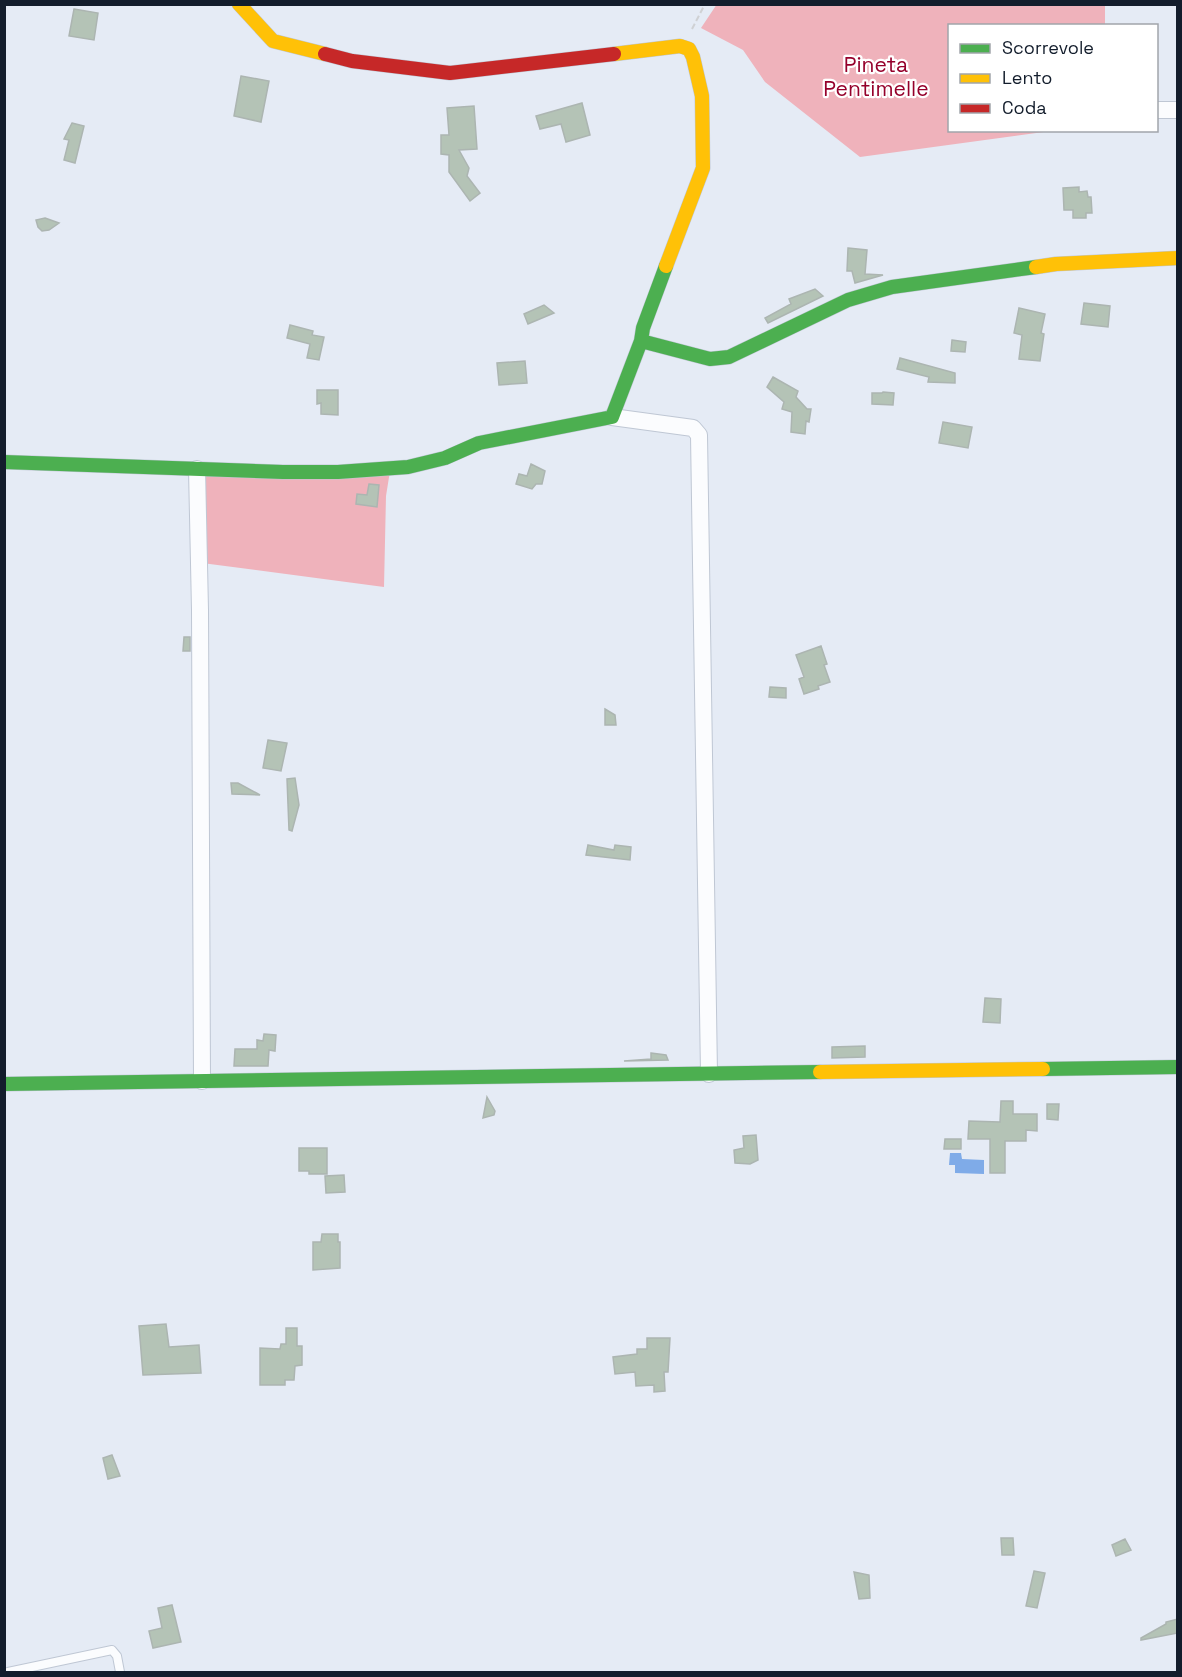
<svg xmlns="http://www.w3.org/2000/svg" width="1182" height="1677" font-family="'Space Grotesk',sans-serif">
<style>
.forest{fill:#efb2bb}
.water{fill:#7fabe8}
.building{fill:#b4c3b6;stroke:#acb5b1;stroke-width:1.5}
.lines{fill:none;stroke-linecap:round;stroke-linejoin:round}
.lane-casing{stroke:#bfc7d4;stroke-width:10}
.street-casing{stroke:#bfc7d4;stroke-width:18}
.fast-casing{stroke:#bfc7d4;stroke-width:15}
.slow-casing{stroke:#bfc7d4;stroke-width:15}
.jam-casing{stroke:#bfc7d4;stroke-width:15}
.path{stroke:#cfd1d4;stroke-width:2;stroke-dasharray:6 3;stroke-linecap:butt}
.lane{stroke:#fbfcfe;stroke-width:8}
.street{stroke:#fbfcfe;stroke-width:16}
.fast{stroke:#4caf50;stroke-width:14}
.slow{stroke:#ffc107;stroke-width:14}
.jam{stroke:#c62828;stroke-width:14}
.labels{text-anchor:middle;stroke-width:4.5;stroke-linejoin:round;paint-order:stroke}
.park-label{font-size:21px;fill:#95002b;stroke:#fff}
</style>
<rect width="100%" height="100%" fill="#e5ebf5"/>
<!-- forest -->
<path class="forest" d="M717,4l388,1v20l-155,1v104l101,1 -191,26 -95,-75 -22,-32 -42,-22z
M390,471l-4,25 -2,91 -182,-24 2,-88z"/>
<!-- water -->
<path class="water" d="M950,1153h11l1,6 22,1v14l-29,-1v-8h-6z"/>
<!-- building -->
<path class="building" d="M74,9l24,4 -4,27 -25,-4z
M241,76l28,5 -8,41 -27,-6z
M582,103l8,32 -24,7 -5,-18 -21,5 -4,-13z
M474,106l3,43 -18,1 10,18 -2,8 13,17 -10,8 -21,-29v-17l-8,-1v-19h8l-2,-27z
M72,123l12,3 -9,37 -11,-3 5,-20 -5,-1z
M1079,187v5l8,-1 1,6h3l1,16h-6v5h-13v-8h-9l-1,-22z
M45,218l14,5 -10,7 -7,1 -4,-4 -2,-7z
M848,248l19,2 -2,24 18,1 -28,8 -3,-12h-5z
M815,289l8,7 -55,27 -3,-5 26,-14 -2,-5z
M1084,303l26,3 -2,21 -27,-3z
M544,305l10,8 -26,11 -4,-10z
M1019,308l26,6 -4,19 3,1 -4,27 -21,-2 3,-24 -8,-2z
M290,325l23,6 -1,4 12,2 -5,23 -12,-2 3,-14 -23,-6z
M952,340l14,2 -1,10 -14,-1z
M900,358l55,15v10l-27,-1 1,-5 -32,-8z
M525,361l2,22 -28,2 -2,-22z
M773,377l25,14 -2,6 11,12h4l-2,13 -3,-1 -1,13 -14,-2 1,-20 -10,-3 2,-7 -17,-15z
M317,390h21v25l-17,-1v-11l-4,1z
M883,392l11,1 -1,12 -21,-1v-11h10z
M943,422l29,5 -4,21 -29,-5z
M531,464l14,7 -3,13h-6l-4,5 -16,-5 3,-10 8,2z
M369,484l10,1 -2,22 -21,-3 1,-10 10,1z
M184,637h6v14h-7z
M821,646l6,18 -3,1 6,17 -12,4 1,3 -15,5 -5,-15 5,-2 -8,-22z
M770,687l16,1v10l-17,-1z
M605,709l10,6 1,10h-11z
M268,740l19,3 -6,28 -18,-3z
M295,778l4,27 -7,26 -3,-1 -2,-51z
M231,783h7l22,12 -28,-1z
M588,845l26,5 1,-5 16,2 -1,13 -44,-5z
M985,998l16,1 -1,24 -17,-1z
M264,1034l12,1 -1,16 -6,-1 -1,16h-34l1,-17h22v-9l6,1z
M865,1046v11l-33,1v-11z
M651,1053l15,2 2,5 -44,1 27,-2z
M487,1097l8,14 -1,4 -11,3z
M1001,1101h12v13h24v17l-11,-1v11h-21v32h-15v-34h-22l1,-18 31,1z
M1047,1104h12l-1,16 -11,-1z
M756,1135l2,25 -8,4 -15,-1 -1,-13 10,-2 -1,-12z
M945,1139h16v10h-17z
M299,1148h28v26h-18v-3h-10z
M344,1175l1,17 -19,1 -1,-17z
M322,1234h16v8h2v26l-27,2v-28h8z
M166,1324l3,23 30,-2 2,28 -58,2 -4,-49z
M286,1328h11v18h5v19l-7,1 -1,14h-9v5h-25v-37l20,1 1,-5h5z
M647,1338h23l-2,34h-4l1,19 -11,1v-7l-18,1 -1,-14 -20,2 -2,-17 24,-3v-5h10z
M112,1455l8,21 -12,3 -5,-21z
M1001,1538h12l1,17h-12z
M1125,1539l6,11 -15,6 -4,-11z
M1034,1571l11,2 -8,35 -11,-2z
M854,1572l15,3 1,23 -11,1z
M172,1605l9,37 -28,6 -4,-17 13,-3 -4,-20z
M1178,1619v14l-37,7v-2l25,-14v-2z"/>
<g class="lines">
<!-- lane casing -->
<g class="lane-casing">
<path id="lane" d="M8,1672l104,-22 5,6 3,16"/>
</g>
<!-- street casing -->
<g class="street-casing">
<path id="street" d="M1156,110h22
M612,417l81,11 6,7 10,639
M197,469l3,141 2,471"/>
</g>
<!-- fast casing -->
<g class="fast-casing">
<path id="fast" d="M641,341l69,18 19,-2 119,-57 44,-13 144,-20
M4,462l279,10h55l70,-5 37,-9 34,-15 133,-26 29,-76 2,-13 23,-62
M1043,1069l135,-2
M4,1084l816,-12"/>
</g>
<!-- slow casing -->
<g class="slow-casing">
<path id="slow" d="M239,4l34,37 52,13
M614,54l66,-8 9,3 4,8 9,39 1,72 -37,98
M1036,267l20,-3 122,-6
M820,1072l223,-3"/>
</g>
<!-- jam casing -->
<g class="jam-casing">
<path id="jam" d="M325,54l27,7 98,12 164,-19"/>
</g>
<!-- path -->
<path class="path" d="M692,29l13,-25"/>
<!-- lane -->
<use href="#lane" class="lane"/>
<!-- street -->
<use href="#street" class="street"/>
<!-- fast -->
<use href="#fast" class="fast"/>
<!-- slow -->
<use href="#slow" class="slow"/>
<!-- jam -->
<use href="#jam" class="jam"/>
</g>
<g class="labels">
<!-- park labels -->
<g class="park-label">
<text x="876" y="72">Pineta<tspan x="876" dy="24">Pentimelle</tspan></text>
</g>
</g>
<!-- border -->
<rect width="1182" height="1677" fill="none" stroke="#131d2c" stroke-width="12"/>
<!-- legend -->
<rect x="948" y="24" width="210" height="108" fill="#ffffff" stroke="#a1a5ab" stroke-width="1.5"/>
<rect x="960" y="44" width="30" height="9" fill="#4caf50" stroke="#a1a5ab" stroke-width="1.5"/>
<text x="1002" y="54" font-size="18" fill="#131d2c">Scorrevole</text>
<rect x="960" y="74" width="30" height="9" fill="#ffc107" stroke="#a1a5ab" stroke-width="1.5"/>
<text x="1002" y="84" font-size="18" fill="#131d2c">Lento</text>
<rect x="960" y="104" width="30" height="9" fill="#c62828" stroke="#a1a5ab" stroke-width="1.5"/>
<text x="1002" y="114" font-size="18" fill="#131d2c">Coda</text>
</svg>
